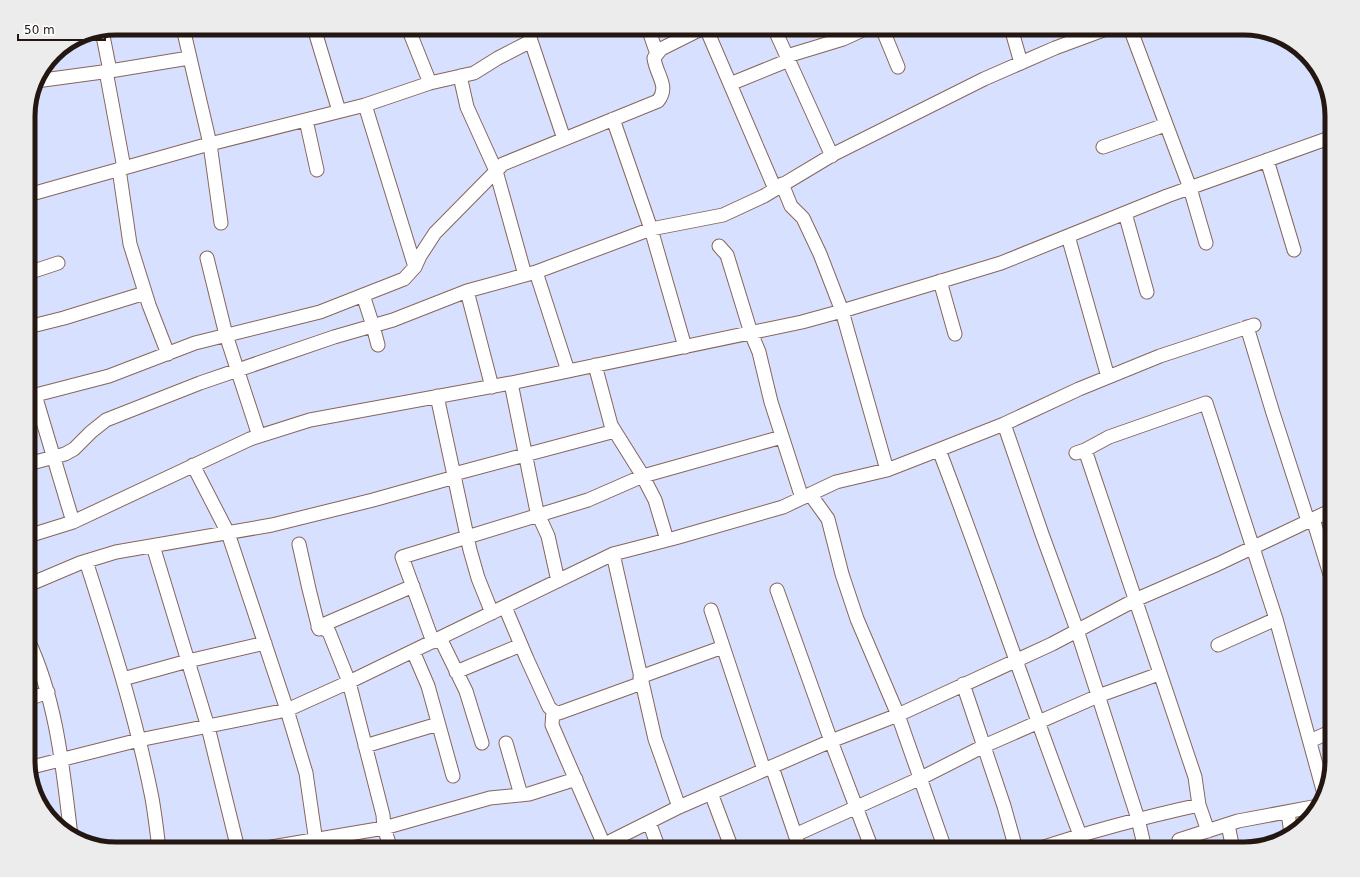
<svg xmlns="http://www.w3.org/2000/svg" width="1360" height="877" font-family="'DejaVu Sans',sans-serif">
<style>
.green{fill:#d7e0ff}
.lines{fill:none;stroke-linecap:round;stroke-linejoin:round}
.street-casing{stroke:#87655a;stroke-width:15}
.street{stroke:#fff;stroke-width:13}
.rim{fill:none;stroke:#241712;stroke-width:5}
</style>
<rect width="100%" height="100%" fill="#fcf4f2"/>
<!-- green -->
<path class="green" d="M116,28h1128l49,15 27,29 12,43v647l-15,48 -29,27 -43,12h-1129l-49,-15 -27,-29 -12,-38v-657l7,-28 19,-28 28,-19z"/>
<g class="lines">
<!-- street casing -->
<g class="street-casing">
<path id="street" d="M183,28l27,116 11,79
M314,28l25,83
M408,28l22,55
M648,28l9,26
M706,28l69,161
M774,28l58,128
M882,28l16,39
M1011,28l10,35
M1130,28l60,160 16,55
M102,31l8,40
M531,41l33,98
M787,56l56,-17 24,-11
M106,71l18,97
M1320,71l2,7
M460,76l7,31 29,64 29,104
M36,81l74,-10 79,-13
M730,84l59,-24
M365,105l50,162
M613,119l38,110 34,118
M306,120l11,50
M1103,147l62,-22
M1267,160l27,90
M119,169l11,75 19,61 19,49
M782,184l9,22 12,12 17,36 22,57 45,159
M28,195l174,-49 163,-41 65,-22 44,-10 24,-15 33,-17 -3,-13
M1125,213l22,79
M1068,236l40,141
M719,246l8,9 24,78 8,19 12,50 31,96
M207,258l19,77 33,101
M536,272l32,99
M28,273l30,-10
M940,281l15,53
M467,291l25,96
M363,295l10,31 5,19
M28,327l36,-9 81,-25
M1247,327l26,86 35,108
M595,365l16,60 30,48 14,27 12,40
M511,383l26,129 11,24 10,45
M35,395l38,127
M437,396l33,154 8,28 14,35
M28,397l81,-21 86,-33 125,-31 84,-33 11,-12 5,-11 15,-23 68,-69 155,-63c12,-15 -2,-26 -4,-43l7,-9 42,-21
M1004,424l38,110 35,96 61,189 7,30
M939,450c49,127 92,257 141,385
M1085,450l110,327 4,28 9,26
M1076,453l9,-3 24,-13 97,-34 70,216 47,171
M28,464l37,-10 9,-5 17,-17 15,-12 94,-37 134,-46 59,-17 74,-29 69,-19 115,-43 72,-14 41,-19 70,-42 150,-75 71,-31 54,-20
M193,465l35,68 59,177 19,63 11,76
M454,474l161,-43
M810,494l18,25 14,55 15,45 41,96 47,134
M1313,519l19,62
M28,536l45,-14 177,-83 60,-19 201,-37 291,-61 40,-11 159,-48 166,-67 165,-59
M299,544l10,45 10,40 4,-1 6,4 20,50 34,133 1,13 7,21
M153,546l55,181 30,122
M613,554l42,185 24,68
M86,561c25,78 50,156 66,237 3,17 5,34 7,51
M28,585l52,-22 36,-11 156,-27 101,-25 82,-23
M777,590l54,151 41,108
M505,607l22,52 22,48 4,4 6,2 83,-30
M711,610l53,160
M318,627l95,-41
M440,638l26,53 16,52
M28,640c29,61 35,130 43,196
M433,642l-31,-85 186,-57 55,-24 139,-39
M1218,645l58,-26
M413,651l15,35 25,90
M456,672l65,-27
M640,677l83,-30
M123,679l65,-18 77,-18
M963,684l41,122 12,43
M28,699l20,-7
M553,711l-1,14 52,120
M1310,741l22,-10
M506,743l15,52
M365,746l73,-22
M772,767l28,82
M28,768l111,-28 148,-30 62,-28 264,-128 62,-16 108,-31 53,-25 51,-12 36,-14 81,-32 75,-35 81,-33 94,-31
M711,793l21,56
M1288,812l3,22
M649,822l10,27
M1228,825l5,24
M795,835l126,-57 63,-32 114,-50 61,-22
M1179,840l59,-19 80,-15
M260,849l124,-21 106,-30 39,-4 47,-15
M595,849l84,-42 152,-66 67,-26 154,-71 83,-44 83,-36 114,-54
M1038,849c53,-18 107,-32 161,-44"/>
</g>
<!-- street -->
<use href="#street" class="street"/>
</g>
<!-- crop -->
<path d="M0 0H1360V877H0ZM116 35H1244A81 81 0 0 1 1325 116V761A81 81 0 0 1 1244 842H116A81 81 0 0 1 35 761V116A81 81 0 0 1 116 35Z" fill="#edecec" fill-rule="evenodd"/>
<path class="rim" d="M116 35H1244A81 81 0 0 1 1325 116V761A81 81 0 0 1 1244 842H116A81 81 0 0 1 35 761V116A81 81 0 0 1 116 35Z"/>
<!-- scale -->
<path d="M18 34v6h87v-6" fill="none" stroke="#241712" stroke-width="2"/>
<text x="24" y="34" font-size="12" fill="#241712" stroke="#ffffff" stroke-width="3" paint-order="stroke">50 m</text>
</svg>
